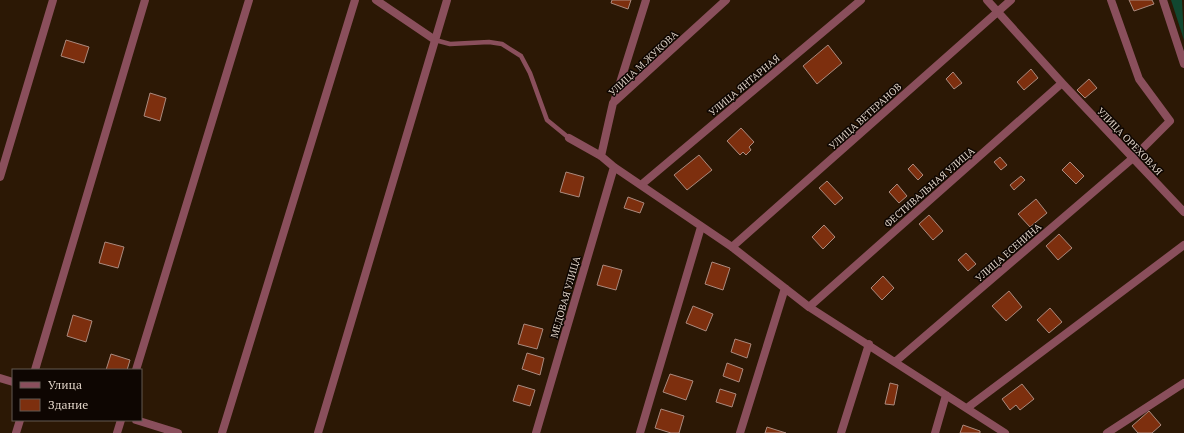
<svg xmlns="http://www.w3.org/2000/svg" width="1184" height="433" font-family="'PT Serif',serif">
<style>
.green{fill:#114730}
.building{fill:#7d2f0e;stroke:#ab8a7e}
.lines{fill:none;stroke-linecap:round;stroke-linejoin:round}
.service{stroke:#8a4f5c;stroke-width:4.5}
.minor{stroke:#8a4f5c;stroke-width:8}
.labels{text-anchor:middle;stroke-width:3;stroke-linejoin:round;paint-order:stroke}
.street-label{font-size:10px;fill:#dfd2c6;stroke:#0e0602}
</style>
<rect width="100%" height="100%" fill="#2c1805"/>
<!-- green -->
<path class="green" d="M1171,0h11l2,40z"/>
<!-- building -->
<path class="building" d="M612,0h19l-3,9 -17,-6z
M1129,0h23l2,4 -20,7z
M66,40l23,7 -5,16 -23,-7z
M828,45l14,18 -25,21 -14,-18z
M1031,69l7,9 -14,12 -7,-8z
M953,72l9,11 -8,6 -8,-10z
M1089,79l8,9 -12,10 -8,-8z
M150,93l16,5 -6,23 -16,-5z
M741,128l13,14 -5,5 2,3 -5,5 -3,-3 -3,3 -13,-14z
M699,155l13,15 -25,20 -13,-15z
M1000,157l7,8 -6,5 -7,-8z
M1070,162l14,14 -8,8 -14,-14z
M913,164l10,11 -5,5 -10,-11z
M566,172l18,5 -5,20 -19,-5z
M1021,176l4,4 -11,10 -4,-5z
M827,181l16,17 -8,7 -16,-17z
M897,184l10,12 -8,7 -10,-11z
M628,197l16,6 -4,10 -16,-5z
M1036,199l11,14 -17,14 -12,-13z
M929,215l14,16 -10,9 -14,-16z
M824,225l11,12 -12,12 -11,-12z
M1059,234l13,14 -14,12 -12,-14z
M105,242l19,5 -6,21 -19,-5z
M966,253l10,11 -8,7 -10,-11z
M712,262l18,6 -7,22 -18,-6z
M603,265l19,5 -6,20 -19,-5z
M883,276l11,12 -12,12 -11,-12z
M1009,291l13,16 -16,14 -14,-15z
M693,306l20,8 -7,17 -20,-8z
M1050,308l12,14 -13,11 -12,-13z
M73,315l19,6 -6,21 -19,-6z
M524,324l19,5 -6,20 -19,-5z
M735,339l16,5 -4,14 -16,-6z
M527,353l17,5 -4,17 -18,-6z
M111,354l19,6 -3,10h-21z
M727,363l16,6 -4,13 -16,-6z
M670,374l23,7 -7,19 -23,-8z
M890,383l8,2 -4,20 -9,-1z
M1022,384l12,15 -14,11 -4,-5 -6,5 -8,-11z
M518,385l17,5 -5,16 -17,-5z
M720,389l16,5 -4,13 -16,-5z
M661,409l23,7 -5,17h-8l-16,-5z
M1149,411l12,14 -9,8h-14l-6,-7z
M963,425l17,6v2h-20z
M767,427l19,6h-21z"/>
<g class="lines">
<!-- service -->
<path class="service" d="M435,40l15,4 39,-2 13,2 19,12 9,17 17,47 22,18"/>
<!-- minor -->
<path class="minor" d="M376,0l59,40
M987,0l75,83 122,129
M1163,0l21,64
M614,102l32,-102
M569,138l32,18 13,11 118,80 77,60 196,126
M601,156l12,-53 113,-103
M0,177l53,-177
M641,185l220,-185
M732,247l279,-247
M809,307l253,-224
M895,362l238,-204 37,-37 -31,-42 -28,-79
M35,370l110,-370
M136,370l113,-370
M0,378l13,4
M967,408l217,-163
M136,420l42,13
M16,433l4,-13
M117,433l4,-13
M222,433l133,-433
M318,433l129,-433
M536,433l78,-266
M640,433l61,-206
M740,433l45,-145
M841,433l28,-89
M935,433l11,-38
M1107,433l77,-50"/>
</g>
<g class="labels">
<!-- street labels -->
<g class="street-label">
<text transform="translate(643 63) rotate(-43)" y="4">УЛИЦА М.ЖУКОВА</text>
<text transform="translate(744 85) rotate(-40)" y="4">УЛИЦА ЯНТАРНАЯ</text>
<text transform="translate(865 116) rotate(-42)" y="4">УЛИЦА ВЕТЕРАНОВ</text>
<text transform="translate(1130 141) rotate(46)" y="4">УЛИЦА ОРЕХОВАЯ</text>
<text transform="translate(929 187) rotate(-41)" y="4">ФЕСТИВАЛЬНАЯ УЛИЦА</text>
<text transform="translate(1008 252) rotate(-41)" y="4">УЛИЦА ЕСЕНИНА</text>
<text transform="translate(565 297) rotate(-74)" y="4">МЕДОВАЯ УЛИЦА</text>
</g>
</g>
<!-- legend -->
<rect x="12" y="369" width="130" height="52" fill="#0e0602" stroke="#625850"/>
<rect x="20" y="382" width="20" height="6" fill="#8a4f5c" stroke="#625850"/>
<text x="48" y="389" font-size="12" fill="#dfd2c6">Улица</text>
<rect x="20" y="399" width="20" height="12" fill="#7d2f0e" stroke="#625850"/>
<text x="48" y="409" font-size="12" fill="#dfd2c6">Здание</text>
</svg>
